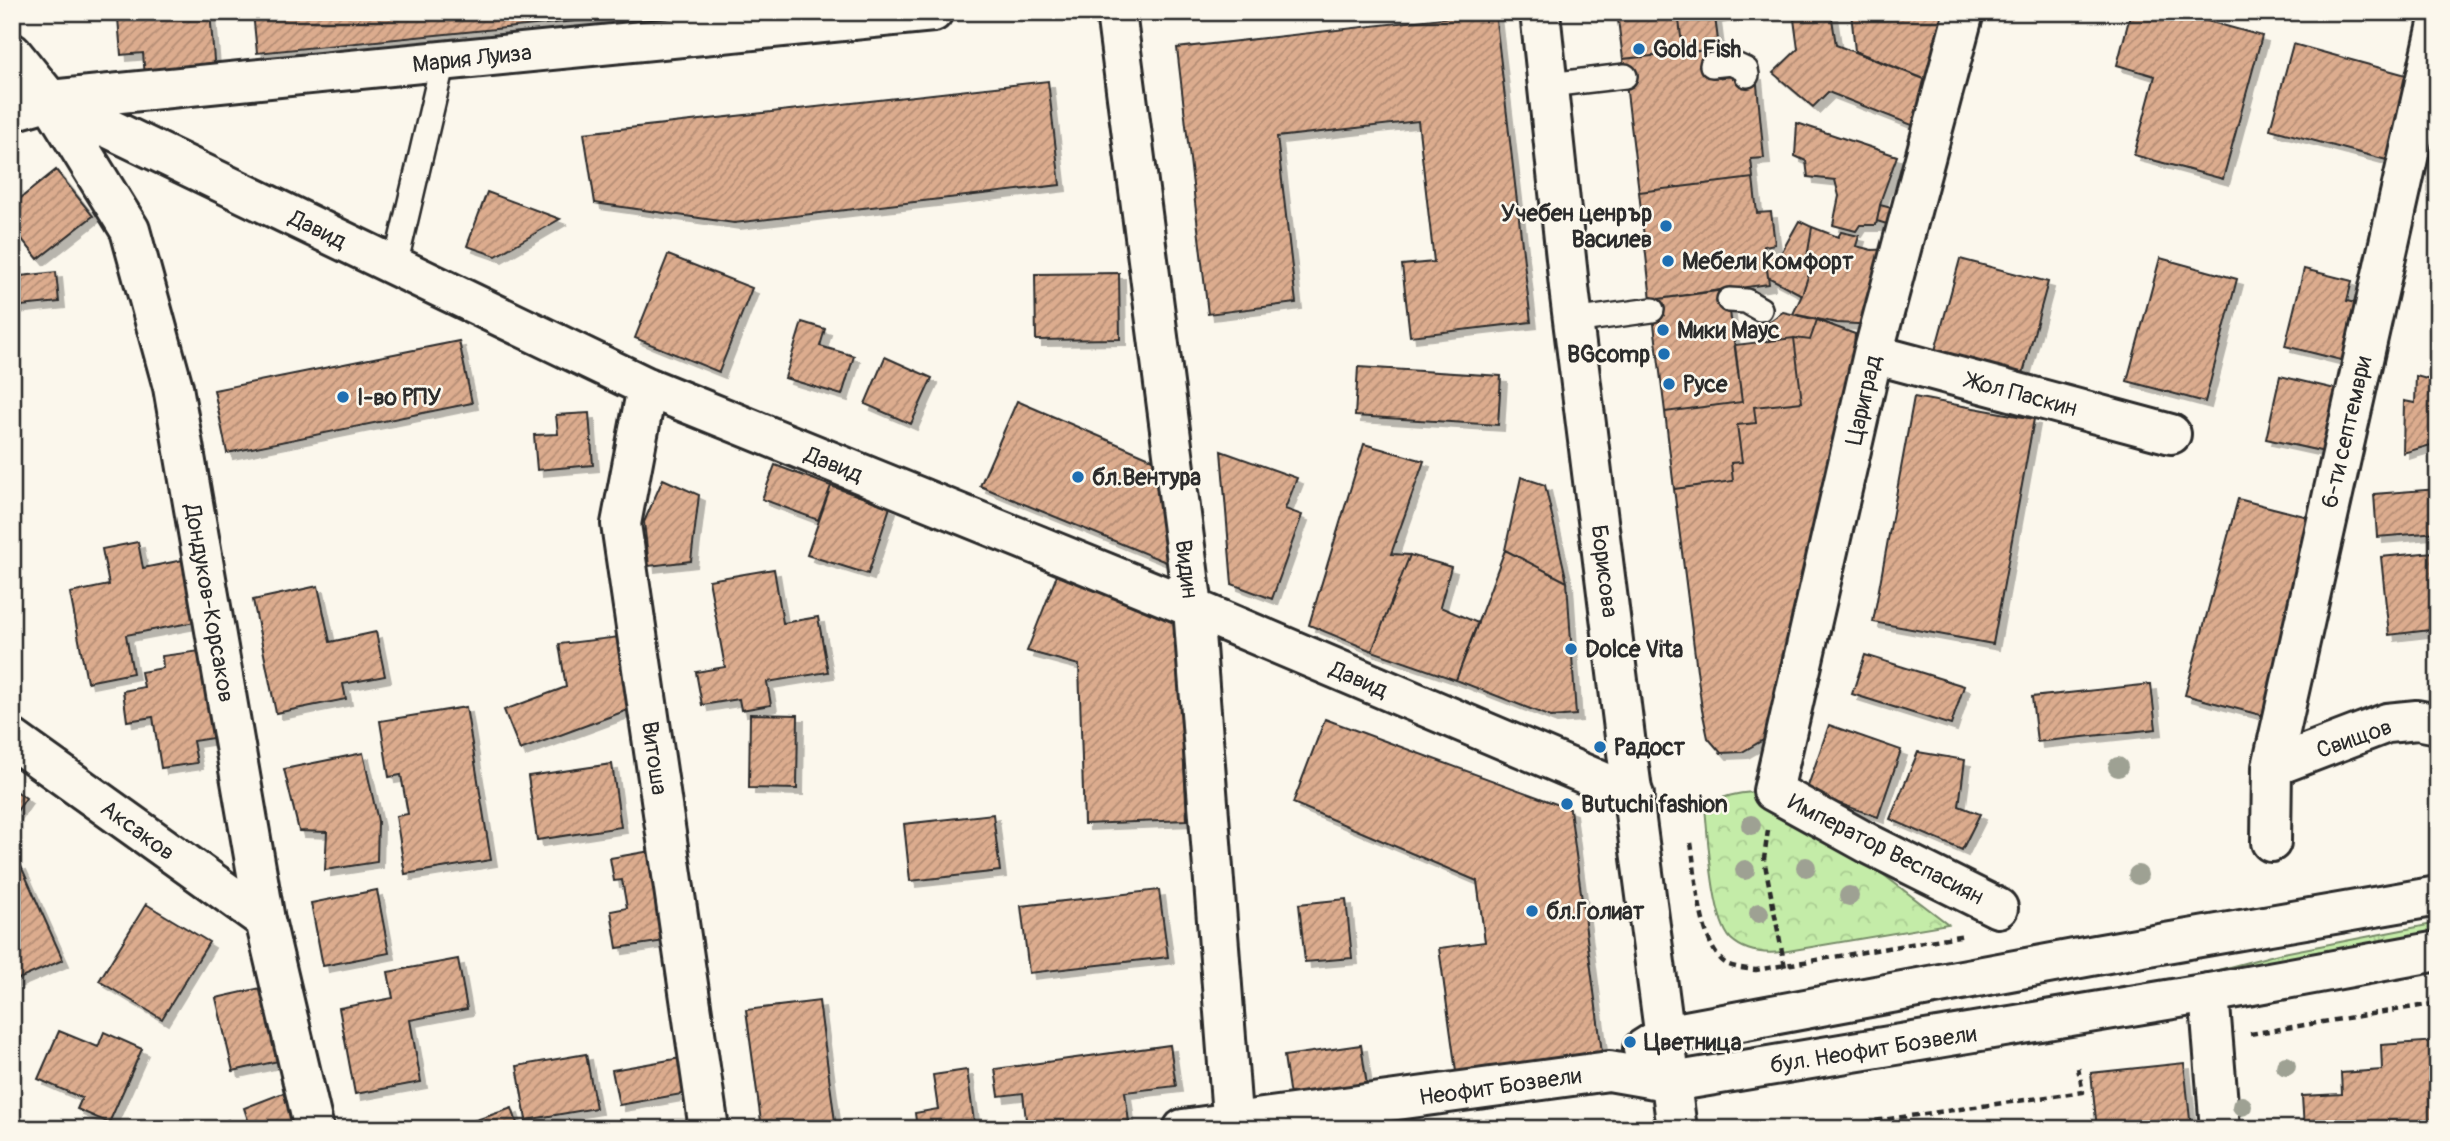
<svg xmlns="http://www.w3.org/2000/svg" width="2450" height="1141" font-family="Pangolin,sans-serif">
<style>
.grass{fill:url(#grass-tufts);stroke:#788c6a;stroke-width:2}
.forest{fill:url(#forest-crowns);stroke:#788c6a;stroke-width:2}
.building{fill:url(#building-hatch);stroke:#2b2b2b;stroke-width:2;filter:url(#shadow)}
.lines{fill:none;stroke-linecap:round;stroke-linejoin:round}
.lane-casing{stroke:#2b2b2b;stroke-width:28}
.street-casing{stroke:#2b2b2b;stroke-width:44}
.secondary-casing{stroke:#2b2b2b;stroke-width:44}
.path{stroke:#2b2b2b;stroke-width:4.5;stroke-dasharray:7 5;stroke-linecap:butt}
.lane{stroke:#fbf7ec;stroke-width:23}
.street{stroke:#fbf7ec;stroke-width:38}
.secondary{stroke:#fbf7ec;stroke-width:38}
.tree{fill:#9ea193}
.poi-dot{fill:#1f6fb2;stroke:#fbf7ec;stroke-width:2.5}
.labels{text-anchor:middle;stroke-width:5;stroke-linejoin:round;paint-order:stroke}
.poi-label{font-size:23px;font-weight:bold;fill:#2b2b2b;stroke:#fbf7ec;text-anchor:start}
.street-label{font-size:23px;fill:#2b2b2b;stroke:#fbf7ec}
</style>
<defs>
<pattern id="grass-tufts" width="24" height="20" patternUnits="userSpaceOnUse" patternTransform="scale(1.75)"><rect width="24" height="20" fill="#c4eca8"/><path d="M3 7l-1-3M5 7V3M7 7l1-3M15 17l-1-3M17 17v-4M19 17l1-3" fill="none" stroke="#a9cb91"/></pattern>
<pattern id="forest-crowns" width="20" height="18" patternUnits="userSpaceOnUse" patternTransform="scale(1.75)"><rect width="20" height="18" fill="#c4eca8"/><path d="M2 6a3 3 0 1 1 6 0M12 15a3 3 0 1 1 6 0" fill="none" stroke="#a9cb91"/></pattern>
<pattern id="building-hatch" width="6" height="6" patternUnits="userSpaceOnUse" patternTransform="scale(1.75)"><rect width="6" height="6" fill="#dcac8e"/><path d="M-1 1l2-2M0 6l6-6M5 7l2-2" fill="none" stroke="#b38c74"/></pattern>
<filter id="shadow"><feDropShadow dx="6" dy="6" stdDeviation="0" flood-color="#0004"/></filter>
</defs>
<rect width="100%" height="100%" fill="#fbf7ec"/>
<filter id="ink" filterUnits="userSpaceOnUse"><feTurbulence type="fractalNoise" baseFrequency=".0143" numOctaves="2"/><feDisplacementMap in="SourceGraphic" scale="14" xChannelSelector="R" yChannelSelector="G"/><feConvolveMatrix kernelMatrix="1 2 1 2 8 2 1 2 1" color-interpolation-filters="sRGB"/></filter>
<g filter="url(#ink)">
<!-- grass -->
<path class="grass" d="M2438,923v19l-280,44 120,-32z"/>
<!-- forest -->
<path class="forest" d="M1756,792l120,77 72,55 -166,28c-17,2 -37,0 -51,-13 -19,-19 -23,-102 -26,-132 17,-11 31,-14 51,-15z"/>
<!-- building -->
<path class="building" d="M136,12h74l5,60 -70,5 -2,-24 -22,2 -3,-37 19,-1z
M253,12h412l-408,41z
M1495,12l36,310 -121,14 -8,-71 32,-3 -16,-141 -141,16 19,166 -88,11 -31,-266z
M1617,12h61l5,41 -60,6z
M1678,12h51v3l-14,2 4,31 -36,5z
M1793,12h38l5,33 101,39 -10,47 -99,-39 -15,15 -40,-34 25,-24z
M1851,12h107l-21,72 -82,-33z
M2131,12h44l87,24 -39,143 -89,-24 21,-79 -38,-11z
M2293,44l124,34 -23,84 -124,-33z
M1710,50l3,28 43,-4 8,84 -13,1 2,19 -114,14 -16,-133z
M1048,81l12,104 -326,38 -139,-20 -11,-70z
M1797,123l100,33 -15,41 -6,28h-16l-4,6 -23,-6 6,-29 -4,-16 -27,-3 -2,-16 -11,-5z
M56,170l37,46 -55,43 -26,-32v-22z
M1753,178l4,35 14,-1 4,32 -11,2 5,38 -118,16 -12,-108z
M487,192l73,27 -64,37 -29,-10z
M1880,205l15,4 -5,16 -13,-4z
M1799,221l13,6 -5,31 6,3 -11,34 -34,-18 -3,-21 15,-1z
M1812,227l26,10 3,-5 18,4 -3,10 16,4 18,-1 -13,76 -40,-2 -44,-9 9,-19 11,-34 -6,-3z
M668,255l84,33 -33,84 -84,-34z
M2160,258l77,21 -32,123 -78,-21z
M1960,259l88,23 -27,99 -88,-23z
M2304,269l48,12 -5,20 20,5 -14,57 -68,-17z
M56,272l3,30 -47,5v-30z
M1119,273l1,66 -84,1 -1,-66z
M1727,289l15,113 -77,10 -14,-112z
M1783,312l34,8 -7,20 -16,-2 -25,3 -2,-18z
M2438,312v35l-7,-2z
M1817,320l38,14 -7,96 -78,306 -28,16 -21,1 -13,-15 -6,-28 -28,-221 59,-8 -2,-18 11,-1 -5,-37 19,-2 -2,-16 48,-5 -8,-64 16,2z
M802,322l23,7 -5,17 34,10 -12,39 -57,-17z
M1794,338l8,64 -48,5 2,16 -19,2 5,37 -11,1 2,18 -59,8 -9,-77 77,-10 -7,-57z
M459,341l13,62 -245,50 -13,-63z
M885,357l47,21 -21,46 -46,-20z
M1358,367l143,9 -3,49 -143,-9z
M2280,376l68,16 -14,62 -68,-15z
M2416,376l22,6v61l-35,10 1,-52 11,2z
M1914,397l120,22 -41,225 -120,-22z
M1017,401l154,66 7,100 -198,-81z
M589,413l4,52 -56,5 -3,-35 24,-1 -2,-19z
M1364,444l60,17 -33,93 19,1 -38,96 -63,-26z
M1221,451l76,27 -12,31 17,6 -30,84 -40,-15z
M775,465l56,21 -13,34 -56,-21z
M1521,477l24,8 22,97 -62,-32z
M663,479l36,16 -8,66 -42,5 -5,-44z
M831,486l59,21 -22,67 -61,-19z
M2438,489v43l-61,5 -3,-43z
M2238,499l82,21 -52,197 -83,-22z
M138,542l5,26 40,-8 12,62 -69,13 7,38 -46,9 -17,-89 39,-8 -7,-36z
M1505,550l62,32 9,133 -25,2 -95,-37z
M2433,552l5,42v35l-49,6 -8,-78z
M1410,555l41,12 -11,40 38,16 -22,57 -84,-29z
M774,569l9,54 35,-6 10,55 -61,10 4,23 -30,5 -2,-11 -37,6 -6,-33 29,-5 -16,-87z
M1057,575l131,53 -10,24 9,168 -103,4 -5,-159 -52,-14z
M318,586l12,56 46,-10 9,44 -42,8 3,15 -70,14 -23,-113z
M619,637l14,71 -113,42 -16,-40 62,-23 -7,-43z
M200,651l13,87 -20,3 4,22 -36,5 -8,-51 -26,4 -4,-30 21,-4 -3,-15 22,-4 -1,-12z
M1865,655l99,31 -13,39 -99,-31z
M2151,684l5,45 -119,13 -5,-45z
M466,707l25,153 -86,14 -9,-58 12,-2 -7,-39 -12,2 -9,-56z
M750,714l48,1 -1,74 -48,-1z
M1325,719l245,90 33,251 -146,19 -18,-131 46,-6 -8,-61 -184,-78z
M1829,725l72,25 -23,67 -72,-25z
M1918,752l47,8 -6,46 21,8 -18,36 -72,-31z
M363,753l15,68 -1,41 -52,8 2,-38 -28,-1 -15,-62z
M612,764l9,63 -84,13 -9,-64z
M12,788l14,10 -14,20z
M993,814l7,57 -90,10 -6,-57z
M651,851l14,90 -48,7 -6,-37 16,-3 -5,-28 -8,1 -4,-23z
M20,864l43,96 -51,22v-115z
M377,890l12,63 -66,13 -12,-63z
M1159,890l9,67 -139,16 -8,-67z
M1346,899l6,59 -47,4 -6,-58z
M146,904l63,38 -47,77 -63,-38z
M458,959l9,50 -57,11 11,62 -66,12 -16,-86 54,-10 -5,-26z
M270,986l17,73 -54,12 -17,-73z
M819,1001l17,128h-74l-16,-119z
M59,1031l39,16 6,-15 38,17 -33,74 -32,-14 5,-11 -44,-19z
M2438,1041v86l-134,2 -2,-33 40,-2 -1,-21 41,-3 -1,-25z
M1170,1045l6,41 -51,6 4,30 -50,7h-52l-4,-36 -24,3 -4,-27z
M1361,1045l8,54 -77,11 -8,-54z
M586,1054l10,54 -70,12 -9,-54z
M687,1057l6,35 -74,13 -7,-35z
M2184,1063l7,66h-94l-6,-56z
M967,1070l8,59h-58l-2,-16 23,-4 -5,-34z
M283,1093l14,36h-46l-7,-21z
M512,1108l7,21h-70z
M228,1120l3,9h-25z"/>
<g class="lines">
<!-- lane casing -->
<g class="lane-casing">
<path id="lane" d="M1712,65l19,-2 15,7 1,5
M1549,85l76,-9
M395,266l48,-205
M1729,300l17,1 14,8
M1573,321l79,-11"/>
</g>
<!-- street casing -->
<g class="street-casing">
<path id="street" d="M1116,12l77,596 40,521
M1964,12l-91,342 -100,437 96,53 129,64
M12,53l38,47 80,130 43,157 92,533 49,209
M50,100l597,287 546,221 441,187
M1873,354l298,80
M647,387l-26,137 88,605
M12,739l253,181
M2272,767l115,-44 30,-3 21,4
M2271,842l1,-75 166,-743
M2209,993l11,136"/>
</g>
<!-- secondary casing -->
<g class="secondary-casing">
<path id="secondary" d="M1540,12l30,284 56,449 51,384
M12,111l38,-11 883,-88
M1643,1049l22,-14 431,-80 342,-59
M1183,1129l426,-58 63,11 537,-89 229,-42"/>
</g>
<!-- path -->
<path class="path" d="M1768,830l-4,29 21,108
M1691,843c5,29 8,109 38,122 8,3 18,4 27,5l209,-35
M2250,1034l188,-31
M1816,1129l267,-37 -5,-24"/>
<!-- lane -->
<use href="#lane" class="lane"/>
<!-- street -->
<use href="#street" class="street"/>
<!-- secondary -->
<use href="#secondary" class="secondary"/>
</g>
<!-- trees -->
<g class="tree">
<circle cx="2118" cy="767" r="10"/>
<circle cx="1751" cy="825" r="10"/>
<circle cx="1806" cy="867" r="10"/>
<circle cx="1745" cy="870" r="10"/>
<circle cx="2138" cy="875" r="10"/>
<circle cx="1849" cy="896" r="10"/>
<circle cx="1759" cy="913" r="10"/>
<circle cx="2286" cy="1066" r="10"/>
<circle cx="2242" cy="1106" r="10"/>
</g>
</g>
<!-- markers -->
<g class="poi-dot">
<circle cx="1639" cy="49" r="7"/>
<circle cx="1666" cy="226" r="7"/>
<circle cx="1668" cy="261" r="7"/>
<circle cx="1663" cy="330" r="7"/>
<circle cx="1664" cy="354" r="7"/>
<circle cx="1669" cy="384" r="7"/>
<circle cx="343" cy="397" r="7"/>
<circle cx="1078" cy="477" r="7"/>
<circle cx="1571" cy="649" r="7"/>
<circle cx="1600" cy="747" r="7"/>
<circle cx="1567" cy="804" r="7"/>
<circle cx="1532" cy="911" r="7"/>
<circle cx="1630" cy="1042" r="7"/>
</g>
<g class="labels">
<!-- poi labels -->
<g class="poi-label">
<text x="1653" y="57">Gold Fish</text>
<text x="1652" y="221" text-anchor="end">Учебен ценрър<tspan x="1652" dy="26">Василев</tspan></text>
<text x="1682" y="269">Мебели Комфорт</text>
<text x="1677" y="338">Мики Маус</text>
<text x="1650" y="362" text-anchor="end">BGcomp</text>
<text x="1683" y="392">Русе</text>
<text x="357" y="405">I-во РПУ</text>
<text x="1092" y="485">бл.Вентура</text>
<text x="1585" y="657">Dolce Vita</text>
<text x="1614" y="755">Радост</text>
<text x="1581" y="812">Butuchi fashion</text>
<text x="1546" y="919">бл.Голиат</text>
<text x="1644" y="1050">Цветница</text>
</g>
<!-- street labels -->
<g class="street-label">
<text transform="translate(472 58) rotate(-6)" y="8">Мария Луиза</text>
<text transform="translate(318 229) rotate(26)" y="8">Давид</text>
<text transform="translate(2022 394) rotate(15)" y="8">Жол Паскин</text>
<text transform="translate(1863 400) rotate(-77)" y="8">Цариград</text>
<text transform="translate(2346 432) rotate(-77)" y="8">6-ти септември</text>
<text transform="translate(834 464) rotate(22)" y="8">Давид</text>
<text transform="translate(1187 569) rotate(83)" y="8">Видин</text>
<text transform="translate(1605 571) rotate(83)" y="8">Борисова</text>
<text transform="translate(210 603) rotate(80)" y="8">Дондуков-Корсаков</text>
<text transform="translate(1359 679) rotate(23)" y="8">Давид</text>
<text transform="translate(2354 738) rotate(-19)" y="8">Свищов</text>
<text transform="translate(655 758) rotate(82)" y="8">Витоша</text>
<text transform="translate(138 830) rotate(36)" y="8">Аксаков</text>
<text transform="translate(1886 849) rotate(27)" y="8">Император Веспасиян</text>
<text transform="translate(1873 1049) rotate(-9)" y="8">бул. Неофит Бозвели</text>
<text transform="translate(1500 1086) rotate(-8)" y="8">Неофит Бозвели</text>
</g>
</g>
<!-- margin -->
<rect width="2450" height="1141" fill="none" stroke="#fbf7ec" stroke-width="42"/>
<rect x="21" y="21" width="2408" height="1099" fill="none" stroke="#2b2b2b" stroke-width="2.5" filter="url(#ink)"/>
</svg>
